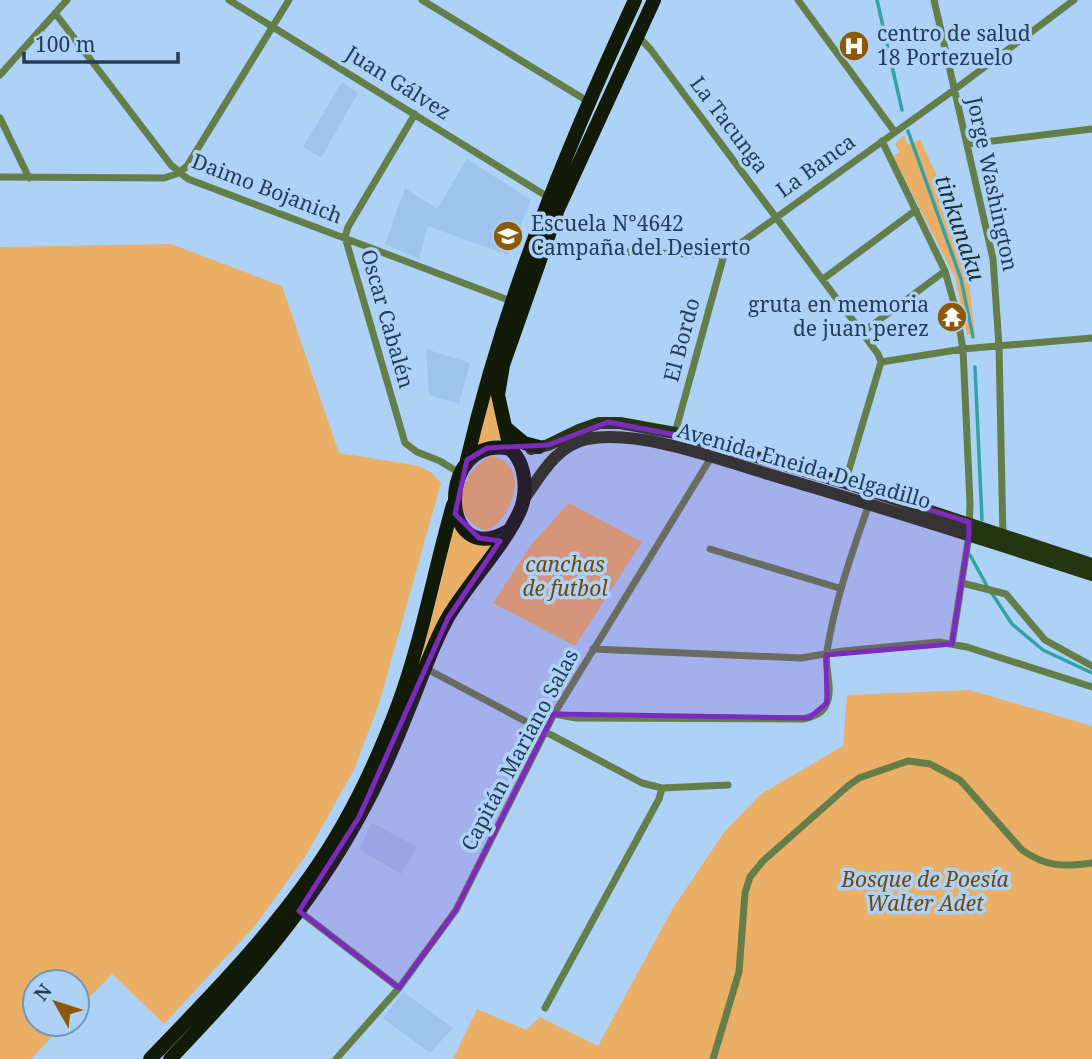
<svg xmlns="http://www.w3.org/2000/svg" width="1092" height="1059" font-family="'Noto Serif',serif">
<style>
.built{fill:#9ec4ed}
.green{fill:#eaaf67}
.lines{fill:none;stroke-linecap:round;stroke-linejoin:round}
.stream{stroke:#33a2a5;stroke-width:3.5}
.street{stroke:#647e4a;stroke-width:7}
.primary{stroke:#243511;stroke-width:12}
.highway{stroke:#121b08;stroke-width:14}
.marked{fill:#7b2cbf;fill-opacity:0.2;stroke:#7b2cbf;stroke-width:5;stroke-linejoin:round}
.labels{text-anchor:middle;stroke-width:7;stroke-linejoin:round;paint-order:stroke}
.poi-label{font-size:21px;fill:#243d57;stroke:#add1f7;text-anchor:start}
.street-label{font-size:21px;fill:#243d57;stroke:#add1f7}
.park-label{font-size:21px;font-style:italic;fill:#714707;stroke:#add1f7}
.water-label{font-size:23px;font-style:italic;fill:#18302e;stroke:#add1f7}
</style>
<rect width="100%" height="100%" fill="#add1f7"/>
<!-- built -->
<path class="built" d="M342,82l16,11 -37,65 -18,-11z
M467,159l64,41 -23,55 -80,-29 -9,33 -34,-15 20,-56 32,21z
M426,349l44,14 -11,41 -30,-9z
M372,823l45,24 -16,27 -42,-25z
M403,992l50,36 -23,25 -47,-35z"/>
<!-- green -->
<path class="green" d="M904,135l3,10 13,-6c13,31 31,62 41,94 9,32 9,68 14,101l-8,1 -12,-58 -62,-121 7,-4 -5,-8z
M171,244l111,42 57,167 80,13 12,6 10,11 -62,221 -25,66 -49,87 -51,70 -90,97 -52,-50 -35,36v-28h-42v42h29l-33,35h-31v-812z
M502,363l5,76 -17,2 -13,6 16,-64z
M490,456c42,5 24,63 -4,75 -39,-14 -26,-58 4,-75z
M569,503l73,39 -67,104 -82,-43 38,-58z
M454,523c10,15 21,21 38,22l-34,45 -28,50 -23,69 -25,59 -20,42 -33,56 -70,94 -92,99h-4c53,-57 107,-113 153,-176 74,-106 112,-235 138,-360z
M970,690l122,36v333h-639l24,-50 49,21 14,-13 58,29 75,-138 52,-77 36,-37 82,-48 4,-51z"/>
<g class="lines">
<!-- stream -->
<path class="stream" d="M877,0l25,110
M908,131l53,148 12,58
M975,367l7,153
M970,555l17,31
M991,592l21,32 31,26 49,23"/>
<!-- street -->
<path class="street" d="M229,0l319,197
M422,0l167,102
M798,0l96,131
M934,0l59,259 6,87 4,192
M55,13l116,152 17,14 323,122
M638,36l13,14 227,304 3,8 -36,121
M0,75l67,-75
M415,114l-67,113 -3,10 60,206 12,9 23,9 21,13
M0,118l29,60
M882,141l63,130 12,43 6,35 7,154 -1,32 -17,109
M968,144l124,-15
M0,177l164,1 15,-5 8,-7 102,-166
M545,246l17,4 162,5 230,-165 120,-90
M823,279l93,-69
M863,332l82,-61
M881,362l82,-13 129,-11
M675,433l49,-178
M710,549l129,39
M962,583l44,11 39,46 47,26
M593,649l208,9 42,-7 96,-9 28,5 125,40
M425,668l217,115 20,5 66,-3
M554,714l22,4 227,1c9,-2 19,-5 23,-14 8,-16 -2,-37 1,-54 8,-51 25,-98 42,-147
M299,911l100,77
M545,1008l114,-209 3,-11
M336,1059l63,-71 57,-78 98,-196 158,-258
M713,1059l26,-87 6,-79 5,-16 13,-16 85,-75 11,-8 49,-17 22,3 30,16 62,70c24,17 42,17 70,13"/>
<!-- primary -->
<path class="primary" d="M531,449l17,-4 31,-15 20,-7h21l55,10 170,50 247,81
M524,499c17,-24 32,-53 63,-60 52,-10 131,20 181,35 109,32 217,66 324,101"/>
<!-- highway -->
<path class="highway" d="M505,427l19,16 15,4
M510,449l-12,-54 5,-30 55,-156 96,-209
M467,460c38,-162 98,-309 168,-460
M150,1059c57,-59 114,-117 161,-184 37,-52 65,-111 87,-170 24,-65 36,-134 55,-200
M170,1059c71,-74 140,-151 189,-242 19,-34 35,-70 49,-106 13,-31 23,-63 39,-92 21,-36 55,-70 72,-106 9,-19 8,-49 -9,-64 -73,-17 -73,123 -2,82"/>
</g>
<!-- marked area -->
<path class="marked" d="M608,422l94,18 267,82v13l-17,109 -126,11 1,48 -18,15 -255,-4 -98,196 -57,78 -100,-77 60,-94 89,-199 52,-77 -21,-3 -24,-24 12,-54 20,-12 61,-3z"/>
<!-- icons -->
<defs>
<g id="hospital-disc" transform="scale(1.575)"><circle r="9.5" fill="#8d5906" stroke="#add1f7"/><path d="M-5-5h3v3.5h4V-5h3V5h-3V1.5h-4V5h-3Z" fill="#fff"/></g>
<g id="school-disc" transform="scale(1.575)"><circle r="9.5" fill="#8d5906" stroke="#add1f7"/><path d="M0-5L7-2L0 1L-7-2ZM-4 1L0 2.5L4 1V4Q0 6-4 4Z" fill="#fff"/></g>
<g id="temple-disc" transform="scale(1.575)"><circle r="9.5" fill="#8d5906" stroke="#add1f7"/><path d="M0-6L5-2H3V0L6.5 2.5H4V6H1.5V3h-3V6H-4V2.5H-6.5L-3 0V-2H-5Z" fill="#fff"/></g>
</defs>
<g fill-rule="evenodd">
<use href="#hospital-disc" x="854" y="46"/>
<use href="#school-disc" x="508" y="236"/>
<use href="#temple-disc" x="952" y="317"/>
</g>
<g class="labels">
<!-- poi labels -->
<g class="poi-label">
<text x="877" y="41">centro de salud<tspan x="877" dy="24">18 Portezuelo</tspan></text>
<text x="531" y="231">Escuela N°4642<tspan x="531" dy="24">Campaña del Desierto</tspan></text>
<text x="929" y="312" text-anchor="end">gruta en memoria<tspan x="929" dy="24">de juan perez</tspan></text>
</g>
<!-- street labels -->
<g class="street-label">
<text transform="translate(398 83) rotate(32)" y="7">Juan Gálvez</text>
<text transform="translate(729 125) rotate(53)" y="7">La Tacunga</text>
<text transform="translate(816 166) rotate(-36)" y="7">La Banca</text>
<text transform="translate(992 184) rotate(78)" y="7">Jorge Washington</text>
<text transform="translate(267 189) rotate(21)" y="7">Daimo Bojanich</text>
<text transform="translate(387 319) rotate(74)" y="7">Oscar Cabalén</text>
<text transform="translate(682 340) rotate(-75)" y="7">El Bordo</text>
<text transform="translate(804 466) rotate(16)" y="7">Avenida Eneida Delgadillo</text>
<text transform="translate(520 750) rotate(-62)" y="7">Capitán Mariano Salas</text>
</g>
<!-- park labels -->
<g class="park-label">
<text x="565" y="572">canchas<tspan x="565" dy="24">de futbol</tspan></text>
<text x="925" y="887">Bosque de Poesía<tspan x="925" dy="24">Walter Adet</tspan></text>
</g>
<!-- water labels -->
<g class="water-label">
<text transform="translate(960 228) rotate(71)" y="8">tinkunaku</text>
</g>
</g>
<!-- north arrow -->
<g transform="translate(56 1003) rotate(309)"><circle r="33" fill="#add1f7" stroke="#7696b7" stroke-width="2"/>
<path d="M0-5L12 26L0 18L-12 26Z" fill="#8d5906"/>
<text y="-10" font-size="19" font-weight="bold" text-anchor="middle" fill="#243d57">N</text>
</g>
<!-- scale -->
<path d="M24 52v10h154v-10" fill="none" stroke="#243d57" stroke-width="3.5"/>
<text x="35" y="52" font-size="21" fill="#243d57" stroke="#add1f7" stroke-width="5" paint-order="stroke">100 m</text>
</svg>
